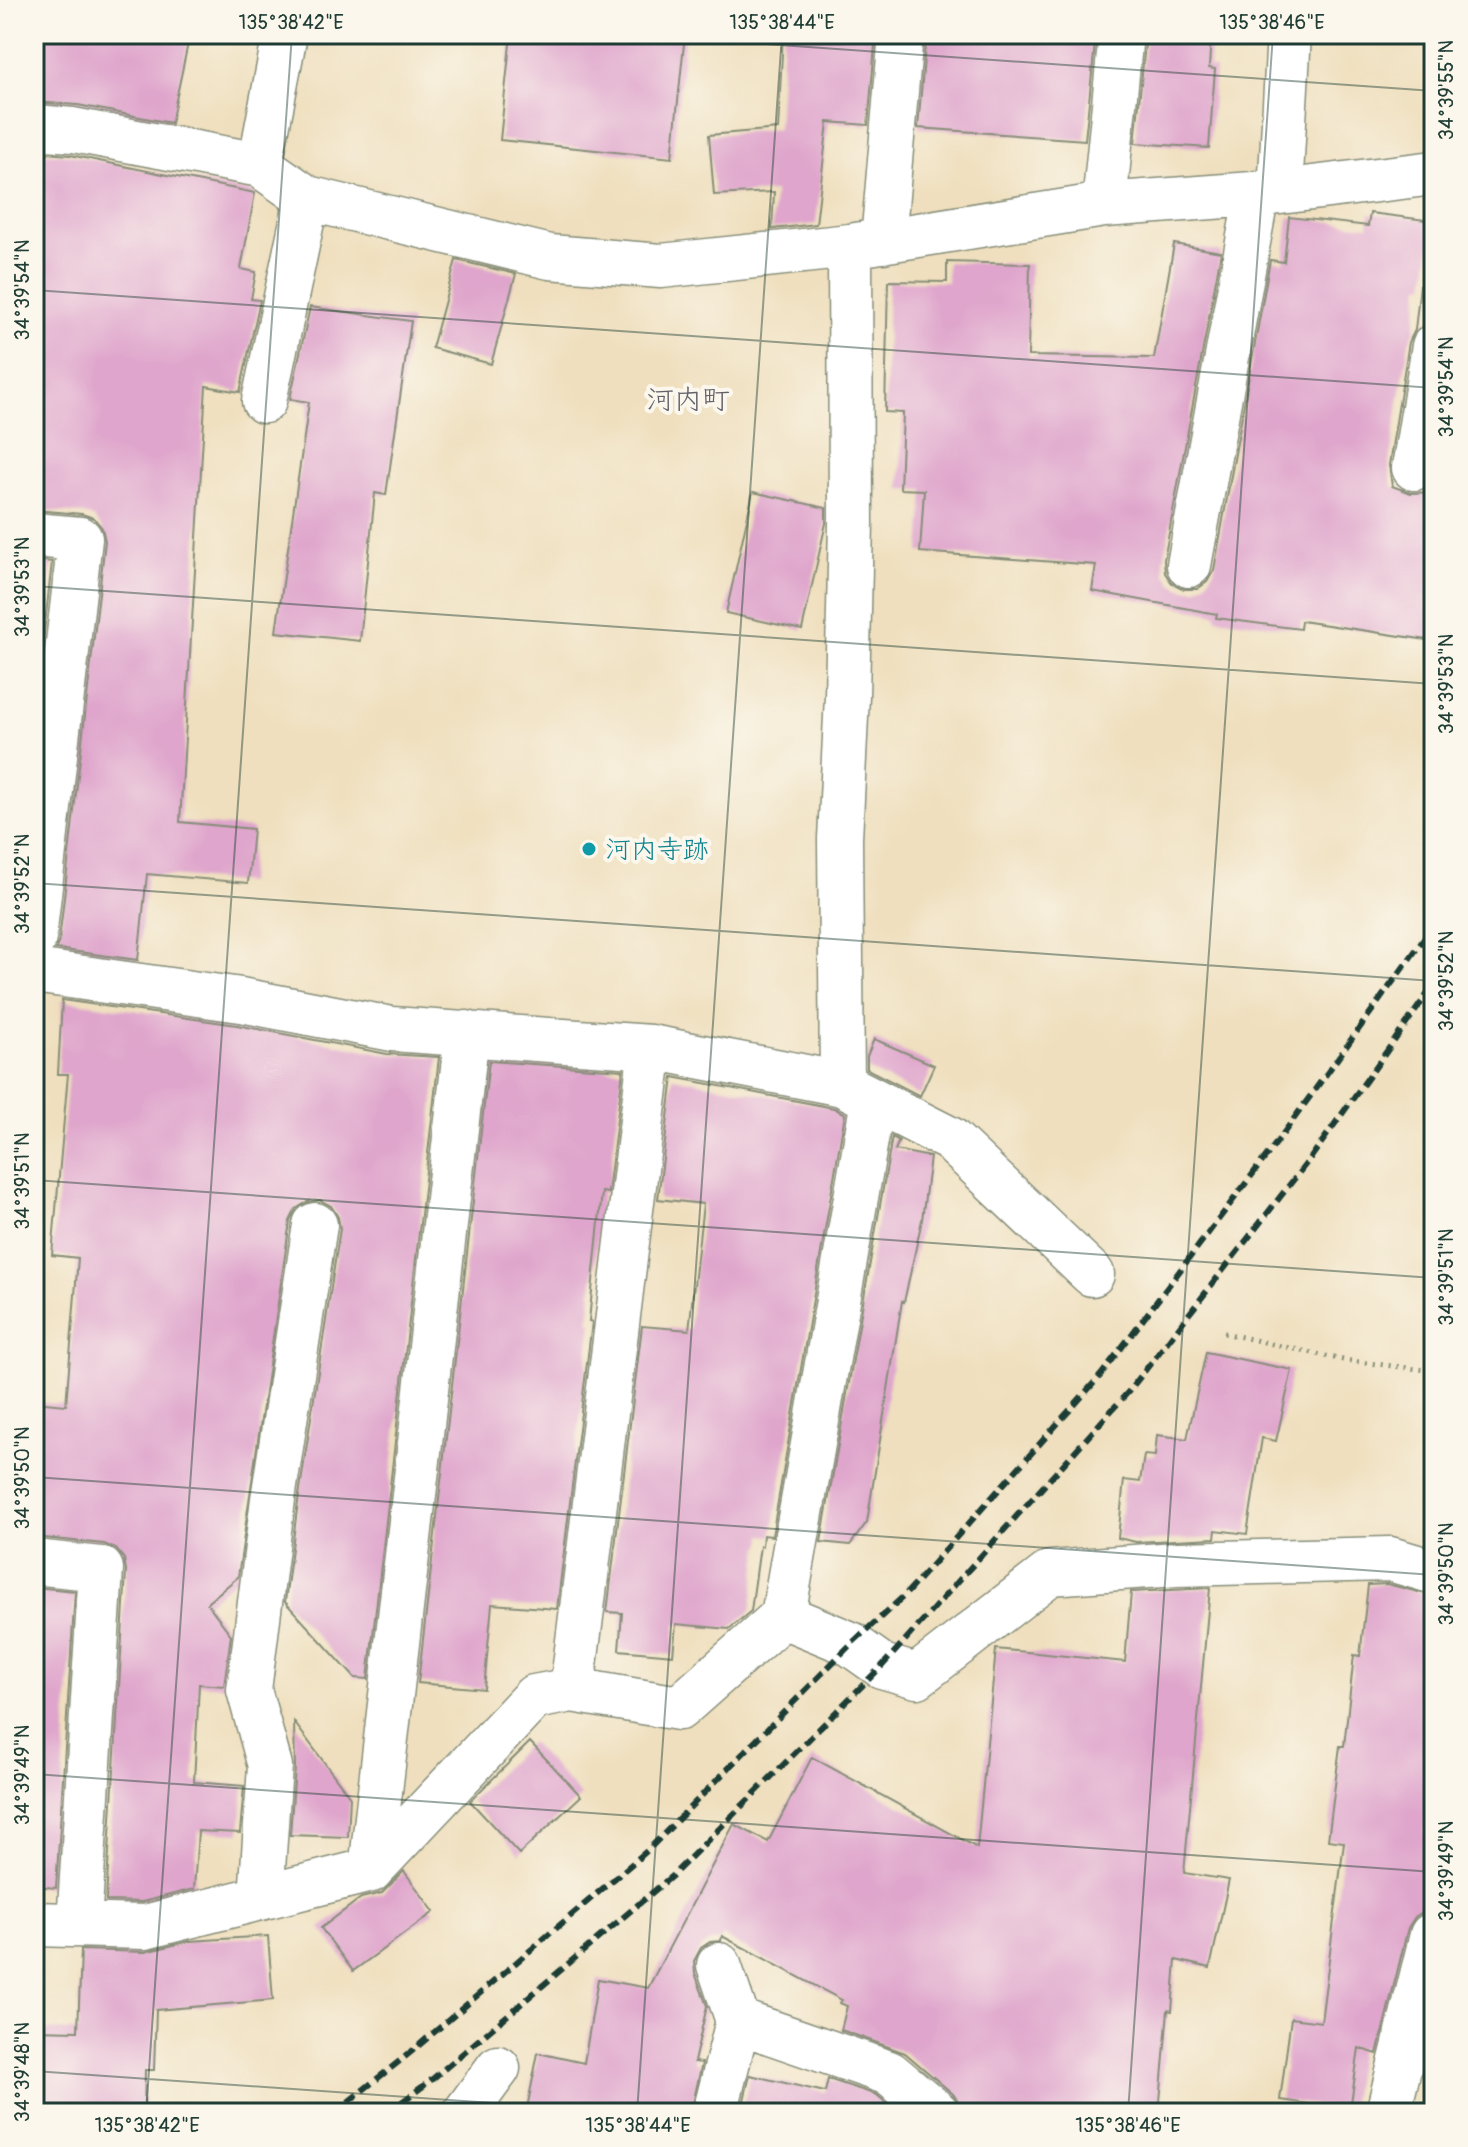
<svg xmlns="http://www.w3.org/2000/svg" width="1468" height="2147" font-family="Pangolin,'Klee One',sans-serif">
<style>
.building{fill:#dfa5cc}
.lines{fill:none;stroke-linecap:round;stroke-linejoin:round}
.minor-casing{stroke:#878e79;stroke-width:47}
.path{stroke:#878e79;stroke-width:5;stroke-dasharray:2 6;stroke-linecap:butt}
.minor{stroke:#fff;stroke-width:44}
.rail{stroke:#1f3d34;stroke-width:6;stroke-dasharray:12 6;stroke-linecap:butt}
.ticks{fill:none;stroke:#1f3d34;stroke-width:2;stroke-opacity:0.45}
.culture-dot{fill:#0f9aa8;stroke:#fbf7ec;stroke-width:3}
.labels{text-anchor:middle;stroke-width:8;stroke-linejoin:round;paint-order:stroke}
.culture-label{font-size:26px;fill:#0d838f;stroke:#fbf7ec;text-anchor:start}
.neighbourhood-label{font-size:28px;fill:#626169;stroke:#fbf7ec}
.neatline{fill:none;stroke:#1f3d34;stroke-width:3}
.ticks-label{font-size:20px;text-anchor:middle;fill:#1f3d34}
</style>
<rect width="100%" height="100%" fill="#fbf7ec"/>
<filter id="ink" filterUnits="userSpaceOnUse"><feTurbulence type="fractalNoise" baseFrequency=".0125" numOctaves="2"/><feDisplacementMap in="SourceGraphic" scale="16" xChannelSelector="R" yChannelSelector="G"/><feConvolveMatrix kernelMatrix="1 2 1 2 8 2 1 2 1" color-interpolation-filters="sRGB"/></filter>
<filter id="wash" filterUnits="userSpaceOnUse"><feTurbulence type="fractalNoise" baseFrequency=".006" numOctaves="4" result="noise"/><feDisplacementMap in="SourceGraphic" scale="32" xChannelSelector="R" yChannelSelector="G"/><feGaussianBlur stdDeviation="1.8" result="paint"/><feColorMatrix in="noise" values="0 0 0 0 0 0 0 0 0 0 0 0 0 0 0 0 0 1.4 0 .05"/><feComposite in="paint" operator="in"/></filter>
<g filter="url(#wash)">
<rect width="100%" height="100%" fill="#efdfbe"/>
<g id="blocks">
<!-- building -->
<path class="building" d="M34,34h156l-19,89 -93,-18 -44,-3z
M511,34h174l-13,124 -172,-18z
M783,34h93l-8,91 -40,-3 -12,102 -44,5 2,-37 -60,3 -5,-60 69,-6z
M926,34h170l-11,106 -167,-12z
M1146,34h65l-2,34 6,1 -6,79 -74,-5z
M34,152l36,3 185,38 -14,76 15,3 -5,27 9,1 -20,92 -34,-6 -26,436 73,7 -5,54 -101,-9 -9,86 -82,-11 3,-8 46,-400 -3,-13 -8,-10 -12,-4 -48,-4z
M1370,213l64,8 -9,64h-5l-5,45 -6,12 -20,123 3,21 19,7 23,-1v149l-133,-20 -1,8 -84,-11 1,-4 -125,-23 4,-26 -176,-13 4,-62 -24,-1 3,-76 -18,-1 3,-131 59,1v-20l83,2 -2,92 126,2 20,-114 47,8 -57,308 1,13 7,10 12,6h13l10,-7 7,-12 56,-310 14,2 5,-45 79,9z
M456,260l60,14 -25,90 -59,-16z
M310,307l101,14 -25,174 -11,-2 -15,148 -84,-9 33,-230 -19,-3z
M753,492l73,16v15l-24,107 -76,-17z
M34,560l18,2 -18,158z
M62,1000l175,25 150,29 52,3 -71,622 -13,-1 -70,-76 13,-100 42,-273 -2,-12 -7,-11 -11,-6 -13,2 -11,7 -6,12 -52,356 -31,26 24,32 -7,51 -25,-2 -5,98 50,4 -4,47 -42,-2 -4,58 -52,13 -36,-1 20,-330 -2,-12 -8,-10 -12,-5 -70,-7v-135l32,3 12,-147 -26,-3 16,-181h-10z
M874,1039l60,26 -14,31 -53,-27v-13z
M489,1061l134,9 -15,123 -6,-1 -13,129 3,1 -35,287 -65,-5 -8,85 -66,-6z
M673,1077l161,31 11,6 -73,422 -9,-1 -1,11h-2l-9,65 -22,18 -53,-5 -3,31 -54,-5 3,-37 -15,-1 35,-286 47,4 14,-126 -45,-5z
M892,1137l7,4 -4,9 35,7 -8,63 -18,82 -2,-1 -35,221 -17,23 -29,-3z
M1206,1352l86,18 -16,71 -14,-3 -15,96 -31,-4 -1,8 -79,4 -18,-4 6,-58 16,2 4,-27 11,1 2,-21 30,4z
M1387,1584l47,12v170l-9,67 9,2v76h-10l-9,6 -7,11 -31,126 -18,-6 -9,62 -70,-10 11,-82 30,4 23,-180 -16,-2 12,-94h4l10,-91 6,1 8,-71z
M34,1587l41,4 -19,297 -22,-2z
M1210,1588l-26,285 45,7 -19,88 -34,-8 -4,51 -4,-1 -9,103h-198l-1,-9 -7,-10 -48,-41 -64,-23 6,-24 -7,-3 2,-3 -120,-64 -1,5 -11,1 -9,6 -7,13 1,12 12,33 -13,56 8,1 -11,50h-165l12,-60 46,10 14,-84 50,9 86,-164 34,18 44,-85 165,91 19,-199 129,13 6,-70z
M294,1722l56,75 -2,40 -58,-2 5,-67z
M530,1742l51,54 -62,58 -49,-53z
M404,1871l30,41 -81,59 -32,-43 40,-30 21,-5z
M268,1936l5,64 -117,10 -2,60h-9l-1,43h-110v-83l44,1 3,-81 64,2 45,-11z
M750,2075l75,17 3,-13 49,16 21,18h-157z"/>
</g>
</g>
<g filter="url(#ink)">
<use href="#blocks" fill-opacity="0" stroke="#878e79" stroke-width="2"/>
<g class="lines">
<!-- minor casing -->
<g class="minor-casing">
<path id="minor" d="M34,127l39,3 187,35 47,33 243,59 111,9 189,-20 254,-41 176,-13 154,-19
M260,165l25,-131
M1280,192l9,-158
M1104,205l17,-171
M883,241l18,-207
M264,401l43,-203
M1414,468l20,-122
M34,535l46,4 -46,399
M1189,565l68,-372
M34,971l207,29 151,29 259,18 191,37 108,55 142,135
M842,1084l-2,-245 7,-143 4,-173 -1,-277
M34,1562l67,7 -22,356
M783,1616l90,-516
M572,1690l79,-643
M371,1870l96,-837
M261,1898l9,-132 -21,-76 24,-191 42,-274
M34,1924l111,3 226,-57 163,-173 38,-7 107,18 104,-92 68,28 31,22 35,10 133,-103 126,-9 214,-5 44,13
M738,2021l151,52 48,40
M465,2113l33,-45
M715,2113l23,-92 -19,-56
M1388,2113l44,-178"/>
</g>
<!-- path -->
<path class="path" d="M1224,1333l119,27 91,11"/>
<!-- minor -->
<use href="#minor" class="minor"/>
<!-- rail -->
<path class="rail" d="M334,2113l77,-61 237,-202 203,-206 54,-49 196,-220 179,-237 154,-213
M387,2113l43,-32 243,-206 209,-209 247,-275 183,-235 122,-171"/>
</g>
</g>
<!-- ticks -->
<path class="ticks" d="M624,34l810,57M34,290l1400,98M34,586l1400,98M34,883l1400,98M34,1180l1400,98M34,1477l1400,98M34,1774l1400,98M34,2071l602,42M146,2113l146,-2079M637,2113l145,-2079M1128,2113l145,-2079"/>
<!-- markers -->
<circle class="culture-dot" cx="589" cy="849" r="8"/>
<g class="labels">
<!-- culture labels -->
<g class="culture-label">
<text x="605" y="858">河内寺跡</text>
</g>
<!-- neighbourhood labels -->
<g class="neighbourhood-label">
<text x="688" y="409">河内町</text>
</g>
</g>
<!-- margin -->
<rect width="1468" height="2147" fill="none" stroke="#fbf7ec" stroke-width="88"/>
<rect x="44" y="44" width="1380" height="2059" class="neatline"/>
<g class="ticks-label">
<text x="291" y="29">135°38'42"E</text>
<text x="782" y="29">135°38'44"E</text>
<text x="1272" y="29">135°38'46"E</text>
<text transform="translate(1446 90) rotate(-90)" y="7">34°39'55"N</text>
<text transform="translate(22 290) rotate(-90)" y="7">34°39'54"N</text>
<text transform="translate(1446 387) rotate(-90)" y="7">34°39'54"N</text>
<text transform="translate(22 587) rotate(-90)" y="7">34°39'53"N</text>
<text transform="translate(1446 684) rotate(-90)" y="7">34°39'53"N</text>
<text transform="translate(22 884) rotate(-90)" y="7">34°39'52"N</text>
<text transform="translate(1446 981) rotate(-90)" y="7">34°39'52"N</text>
<text transform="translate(22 1181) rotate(-90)" y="7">34°39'51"N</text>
<text transform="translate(1446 1277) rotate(-90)" y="7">34°39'51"N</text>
<text transform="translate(22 1478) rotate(-90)" y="7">34°39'50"N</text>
<text transform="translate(1446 1574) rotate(-90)" y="7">34°39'50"N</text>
<text transform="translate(22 1775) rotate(-90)" y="7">34°39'49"N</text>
<text transform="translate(1446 1871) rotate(-90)" y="7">34°39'49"N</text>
<text transform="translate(22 2072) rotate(-90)" y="7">34°39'48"N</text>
<text x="147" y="2132">135°38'42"E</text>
<text x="638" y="2132">135°38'44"E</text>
<text x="1128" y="2132">135°38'46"E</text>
</g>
</svg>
